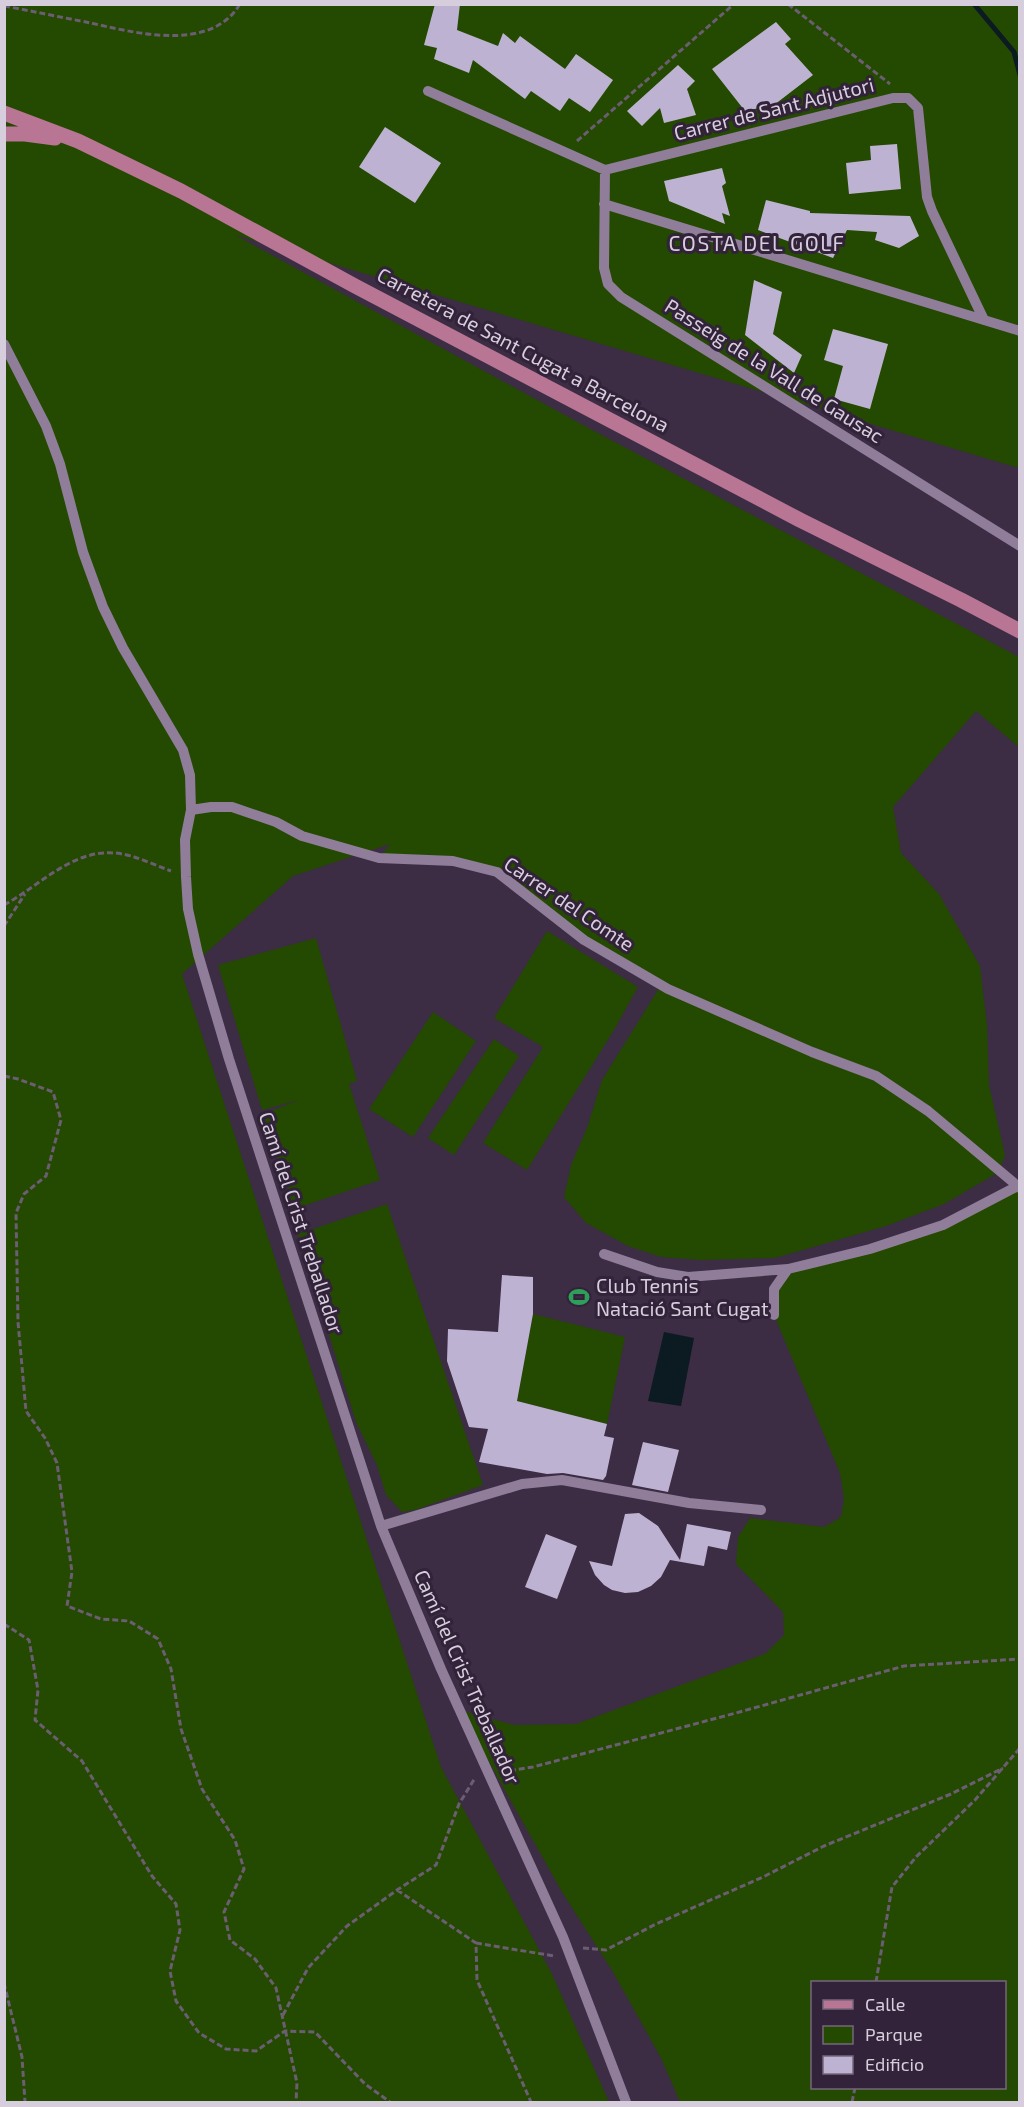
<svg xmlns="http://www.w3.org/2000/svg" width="1024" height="2107" font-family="'Exo 2',sans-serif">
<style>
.green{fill:#244900;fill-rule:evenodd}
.water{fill:#0b1b21}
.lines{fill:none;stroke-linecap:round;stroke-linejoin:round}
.stream{stroke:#0b1b21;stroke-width:5}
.building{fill:#beb2d2}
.path{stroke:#6b5d72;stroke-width:3;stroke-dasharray:6 3;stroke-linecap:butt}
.minor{stroke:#8f7d99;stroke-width:10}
.major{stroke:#b97594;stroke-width:15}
.labels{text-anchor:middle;stroke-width:6;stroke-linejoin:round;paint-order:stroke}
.street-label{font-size:20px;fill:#d7cedd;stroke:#32223a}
.poi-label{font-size:20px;fill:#d7cedd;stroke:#32223a;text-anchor:start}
.neighbourhood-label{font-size:21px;letter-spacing:1.5px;fill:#d7cedd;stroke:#32223a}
</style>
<rect width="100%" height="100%" fill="#3c2c44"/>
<!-- green -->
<path class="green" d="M5,5h1014v463l-784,-233 346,189 438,233v90l-43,-36 -83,96 8,46 38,41 41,72 7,59 2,60 16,70 -6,17 -55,32 -58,22 -111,32 -74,2 -40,-3 -33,-11 -42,-23 -22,-26 7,-32 16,-37 15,-48 59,-95 -77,-45 -87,-68 -44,-11 -74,-3 11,-14 -97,32 -111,98 259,793 111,207 57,128h-604z
M547,931l91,56 -24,43 -87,140 -44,-27 60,-96 -49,-29z
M316,938l41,143 -8,3 31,96 -86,29 -31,-95 36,-14 -37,10 -44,-145z
M433,1012l43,29 -63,96 -44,-28z
M494,1039l25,17 -65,99 -26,-17z
M1019,1188v914h-339l-19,-44 -48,-86 -51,-80 -102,-182 54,15 62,-1 189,-70 19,-19 -1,-23 -47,-48 2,-27 12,-19 74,9 17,-10 3,-18 -4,-26 -66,-158v-26l14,-20 155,-43zM812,1982h192v106h-192z
M387,1204l96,281 -68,25 -13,2 -16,-17 -9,-30 -21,-43 -58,-188z
M533,1314l92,23 -18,87 -90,-23z"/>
<!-- water -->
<path class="water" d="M664,1332l30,6 -13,68 -33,-5z"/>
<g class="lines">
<!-- stream -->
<path class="stream" d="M974,4l40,48 6,23"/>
</g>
<!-- building -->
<path class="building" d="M435,4h25l-3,26 41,16 5,-13 12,10 5,-7 45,33 11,-15 37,26 -23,32 -21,-14 -9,13 -29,-20 -6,8 -52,-39 -4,13 -35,-14 3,-11 -13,-3z
M776,22l15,17 -6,5 28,31 -39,30 -29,6 -33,-42z
M678,65l17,16 -8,8 9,26 -32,8 -4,-15 -18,18 -15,-15z
M385,127l56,36 -26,40 -56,-36z
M897,144l4,45 -52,5 -3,-31 25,-3 -1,-14z
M722,168l4,15 -4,3 8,30 -8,-3 3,11 -56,-23 -5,-20z
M766,200l44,11v2l100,3 9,20 -20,12 -24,-8 2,-8 -30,-2 -14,28 -75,-28z
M754,280l28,12 -9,42 29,21 -8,18 -49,-38z
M833,329l55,15 -18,65 -36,-10 9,-33 -19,-6z
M502,1275l31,2v37l-16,87 90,23 -3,12 10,2 -8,38 -3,4 -40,-7 -16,1 -68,-12 9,-33 -19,-2 -22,-66 1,-32 50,3z
M643,1442l36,8 -11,42 -36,-7z
M639,1513l19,13 22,34 7,-36 44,8 -4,18 -19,-4 -4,20 -34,-6 -9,17 -10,9 -13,6 -13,1 -13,-3 -8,-5 -9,-10 -6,-14 23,5 13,-52z
M546,1534l31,12 -20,53 -32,-12z"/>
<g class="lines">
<!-- path -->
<path class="path" d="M788,4l102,80
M4,6c28,5 55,11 82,16 46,10 124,32 154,-18
M577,141l157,-137
M4,905c42,-23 75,-64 127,-49 13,4 27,10 40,15
M4,926l21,-32
M4,1076l14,3 35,13 8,28 -15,56 -22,18 -8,19 2,109 8,89 19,27 12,25 15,109 -5,34 34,13 28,2 29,18 13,30 10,60 21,60 33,51 9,29 -20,43 6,28 25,19 21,29 21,95 -1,19
M4,1624l25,16 9,50 -3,30 47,41 70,115 24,28 4,26 -10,41 6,30 23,32 27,16 30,2 29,-20 30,1 50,52 25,18
M501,1772l32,-5 203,-54 168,-47 116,-7
M397,1890l79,53 1,37 54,122
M476,1943l78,13
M583,1948l23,2 50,-26 107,-47 61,-31 127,-52 52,-26
M876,1982l16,-95 24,-30 59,-57 45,-52
M4,1983l18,74 3,45
M283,2015l25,-47 39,-42 50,-36 39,-25 23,-61 16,-26
M852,2102l3,-14"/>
<!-- minor -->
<path class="minor" d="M428,91l177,79 288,-72h15l10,10 9,89 5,14 52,109
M605,170l-1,98 4,16 13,13 399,249
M604,204l416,127
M4,344l42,82 14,38 23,88 20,55 20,41 60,102 7,25 1,35 -6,30 1,37 2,32 10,45 31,105 152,467 60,143 122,268 63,165
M191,810l20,-3h21l44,15 26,14 77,22 74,3 44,11 87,68 84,49 144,63 64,24 52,35 92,77
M604,1254l53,18 31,5 100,-8
M774,1315v-26l14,-20 82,-20 73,-24 73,-38
M381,1526l141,-42 40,-4 127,23 72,7"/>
<!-- major -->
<path class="major" d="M4,113l74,28 103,50 174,95 445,234 161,80 59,31
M4,134h21l30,4"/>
</g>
<!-- icons -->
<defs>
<g id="stadium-bare" transform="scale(1.62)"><path d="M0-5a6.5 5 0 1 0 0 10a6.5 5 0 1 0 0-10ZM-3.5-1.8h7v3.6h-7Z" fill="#2e9e5b" stroke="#32223a" stroke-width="2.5" paint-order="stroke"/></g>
</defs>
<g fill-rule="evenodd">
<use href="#stadium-bare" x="579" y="1297"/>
</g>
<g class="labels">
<!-- street labels -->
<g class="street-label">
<text transform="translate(774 109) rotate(-14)" y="7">Carrer de Sant Adjutori</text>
<text transform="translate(523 350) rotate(28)" y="7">Carretera de Sant Cugat a Barcelona</text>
<text transform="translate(774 371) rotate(32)" y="7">Passeig de la Vall de Gausac</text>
<text transform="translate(569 904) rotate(34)" y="7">Carrer del Comte</text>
<text transform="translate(301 1223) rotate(72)" y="7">Camí del Crist Treballador</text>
<text transform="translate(467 1677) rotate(66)" y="7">Camí del Crist Treballador</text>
</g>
<!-- poi labels -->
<g class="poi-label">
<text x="596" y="1293">Club Tennis<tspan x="596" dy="23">Natació Sant Cugat</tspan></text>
</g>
<!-- neighbourhood labels -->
<g class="neighbourhood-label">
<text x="757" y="251">COSTA DEL GOLF</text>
</g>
</g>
<!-- border -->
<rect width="1024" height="2107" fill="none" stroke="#d7cedd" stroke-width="12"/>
<!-- legend -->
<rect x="811" y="1981" width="195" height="108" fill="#32223a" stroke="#74677b" stroke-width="1.5"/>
<rect x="823" y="2000" width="30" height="9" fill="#b97594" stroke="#74677b" stroke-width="1.5"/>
<text x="865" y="2011" font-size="18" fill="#d7cedd">Calle</text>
<rect x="823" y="2026" width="30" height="18" fill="#244900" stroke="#74677b" stroke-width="1.5"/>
<text x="865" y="2041" font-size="18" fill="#d7cedd">Parque</text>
<rect x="823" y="2056" width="30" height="18" fill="#beb2d2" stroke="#74677b" stroke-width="1.5"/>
<text x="865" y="2071" font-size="18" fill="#d7cedd">Edificio</text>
</svg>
